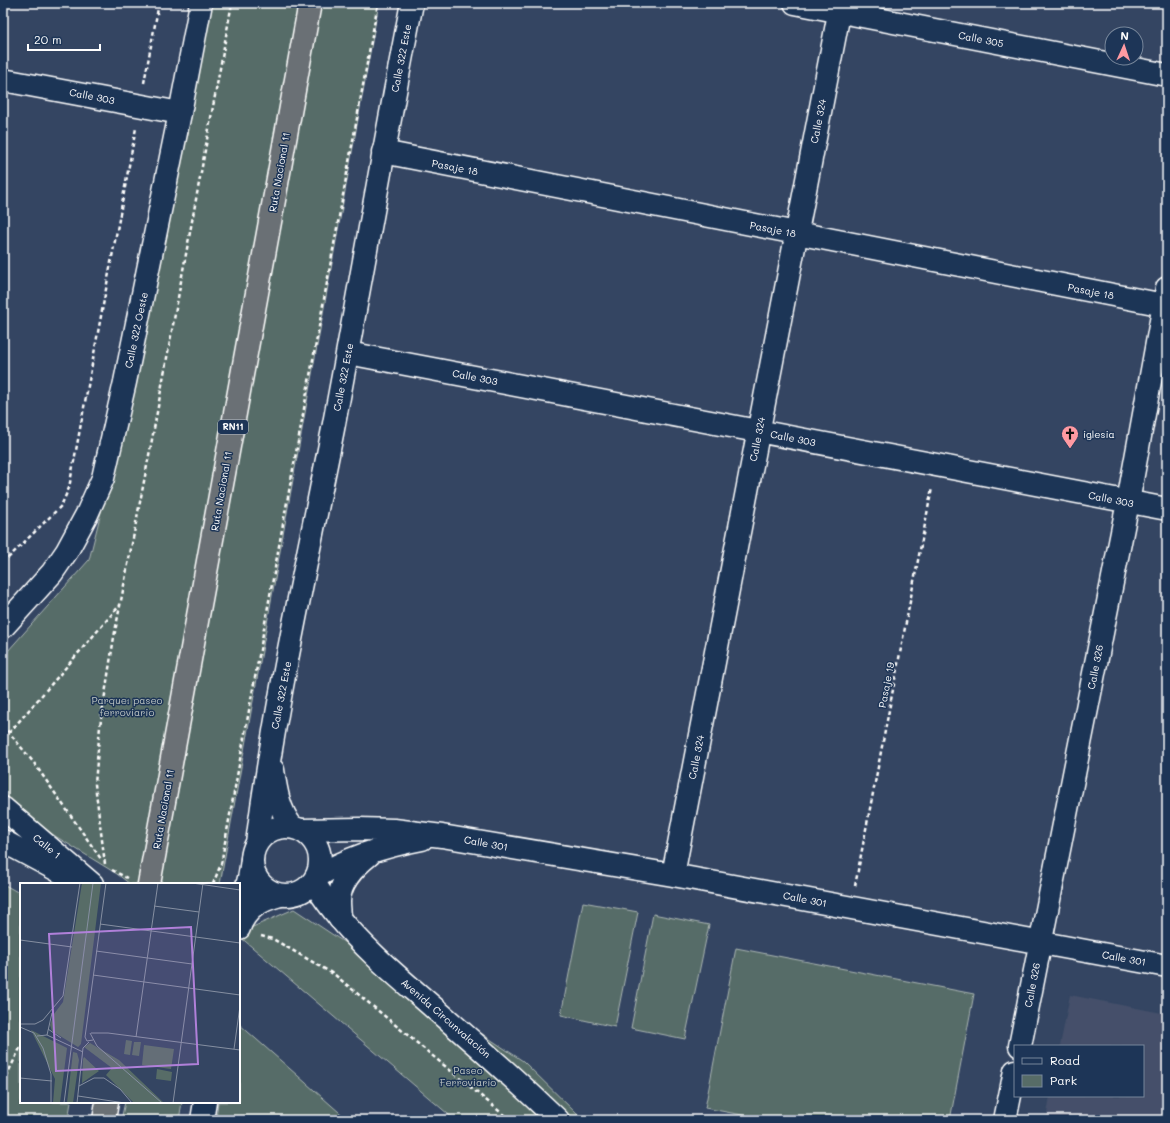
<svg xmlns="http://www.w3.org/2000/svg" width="1170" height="1123" font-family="Mali,sans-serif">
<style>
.built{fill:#44506a}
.green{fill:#576c67;stroke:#abb6b3}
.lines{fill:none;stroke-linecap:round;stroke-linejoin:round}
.street-casing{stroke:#fff;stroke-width:25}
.secondary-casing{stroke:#fff;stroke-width:25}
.highway-casing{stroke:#fff;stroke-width:25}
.path{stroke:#fff;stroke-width:2.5;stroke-dasharray:4 3;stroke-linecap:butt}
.street{stroke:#1d3557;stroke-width:22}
.secondary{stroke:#1d3557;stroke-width:22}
.highway{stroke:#6b7074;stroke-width:22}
.labels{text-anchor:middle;stroke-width:3;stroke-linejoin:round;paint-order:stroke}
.shield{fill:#1d3557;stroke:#bbc2cd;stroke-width:1}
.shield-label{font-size:9px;font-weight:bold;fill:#fff}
.street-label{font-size:10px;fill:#fff;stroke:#1d3557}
.poi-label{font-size:10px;fill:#fff;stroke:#1d3557;text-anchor:start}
.park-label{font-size:10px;fill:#bcc4c2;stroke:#1d3557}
.inset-road{fill:none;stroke:#858fa1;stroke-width:1}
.view{fill:#b080d9;fill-opacity:0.15;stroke:#b080d9;stroke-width:2}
.inset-edge{fill:none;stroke:#fff;stroke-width:2}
</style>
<rect width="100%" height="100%" fill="#344562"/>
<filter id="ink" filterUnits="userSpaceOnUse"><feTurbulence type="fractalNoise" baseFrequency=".025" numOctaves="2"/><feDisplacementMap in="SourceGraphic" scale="8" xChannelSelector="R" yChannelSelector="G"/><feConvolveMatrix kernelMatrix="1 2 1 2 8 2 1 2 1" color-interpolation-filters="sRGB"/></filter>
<g filter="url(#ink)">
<!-- built -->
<path class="built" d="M1070,995l97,19v106h-121l4,-24h93v-50h-83z"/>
<!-- green -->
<path class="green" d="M212,3h167l-159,881h-90l-13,-10 -114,-70v-144l4,-8 82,-92 54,-214z
M3,884l18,10v208h50l-3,18h-65z
M583,902l55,10 -23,115 -54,-12z
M294,909l229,152 60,59h-128l-216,-184v-3z
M653,914l56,11 -24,114 -54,-11z
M736,948l238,46 -24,126h-181l-64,-12z
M239,1024l109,96h-132l2,-18h21z
M125,1102h57l-3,18h-58z"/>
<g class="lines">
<!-- street casing -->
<g class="street-casing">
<path id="street" d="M795,3l372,72
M3,80l177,33
M383,152l781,153
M348,353l819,156
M3,808l89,76
M301,830l58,-1 35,1 48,6 231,39 494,91
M3,841l69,37
M673,875l168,-872
M318,876c31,-19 67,-30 104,-37
M239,903c9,-14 11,-28 13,-44
M340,919c0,-6 -1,-11 -1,-17 0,-20 15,-35 30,-47
M239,928c7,-20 22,-28 41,-33
M1020,1046l108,-544 39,-214
M202,1120l3,-18
M1005,1120l10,-49"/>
</g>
<!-- secondary casing -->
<g class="secondary-casing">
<path id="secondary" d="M3,627l49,-54 15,-22 20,-37 16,-36 22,-96 55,-269 21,-110
M273,770c3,21 6,40 19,57
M252 861a34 34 0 1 1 68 0a34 34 0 1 1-68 0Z
M257,843c18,-139 49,-276 76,-414 27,-142 51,-284 79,-426
M314,881c6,13 15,24 24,35 28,35 63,63 96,92 43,37 84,74 124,112"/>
</g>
<!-- highway casing -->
<g class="highway-casing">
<path id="highway" d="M149,884l161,-881
M104,1120l3,-18"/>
</g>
<!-- path -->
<path class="path" d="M144,83l15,-80
M3,563l58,-57 8,-18 67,-360
M3,725l31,38 67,96
M9,733l111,-128
M105,864l-10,-80 5,-58 14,-89 37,-192 81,-442
M112,870l15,8
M213,884l8,-20 157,-861
M855,886l77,-398
M261,936l12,3 62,36 175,145
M3,1083l18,-37"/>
<!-- street -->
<use href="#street" class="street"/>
<!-- secondary -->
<use href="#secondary" class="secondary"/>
<!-- highway -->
<use href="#highway" class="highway"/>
</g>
</g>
<!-- icons -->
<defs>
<g id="church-pin" transform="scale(0.9)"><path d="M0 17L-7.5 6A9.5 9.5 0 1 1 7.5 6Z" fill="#ff9aa2" stroke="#1d3557"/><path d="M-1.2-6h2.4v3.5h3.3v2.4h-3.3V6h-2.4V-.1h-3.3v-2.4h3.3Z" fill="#111"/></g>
</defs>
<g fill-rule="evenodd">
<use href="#church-pin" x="1070" y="434"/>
</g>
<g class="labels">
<!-- shield labels -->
<rect class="shield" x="218" y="420" width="30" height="14" rx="3"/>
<g class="shield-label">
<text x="233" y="430">RN11</text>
</g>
<!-- street labels -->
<g class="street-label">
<text transform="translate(981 39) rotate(11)" y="4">Calle 305</text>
<text transform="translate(401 58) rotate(-79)" y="4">Calle 322 Este</text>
<text transform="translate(92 96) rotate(11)" y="4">Calle 303</text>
<text transform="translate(818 121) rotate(-79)" y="4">Calle 324</text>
<text transform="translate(455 167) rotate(11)" y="4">Pasaje 18</text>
<text transform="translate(279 172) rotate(-80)" y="4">Ruta Nacional 11</text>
<text transform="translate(773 229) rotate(11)" y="4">Pasaje 18</text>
<text transform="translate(1091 291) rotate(11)" y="4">Pasaje 18</text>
<text transform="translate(136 330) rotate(-78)" y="4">Calle 322 Oeste</text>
<text transform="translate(343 377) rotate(-79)" y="4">Calle 322 Este</text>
<text transform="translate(475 377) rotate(11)" y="4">Calle 303</text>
<text transform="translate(793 438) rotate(11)" y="4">Calle 303</text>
<text transform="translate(757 439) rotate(-79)" y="4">Calle 324</text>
<text transform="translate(221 491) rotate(-80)" y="4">Ruta Nacional 11</text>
<text transform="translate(1111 499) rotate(11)" y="4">Calle 303</text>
<text transform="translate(1095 667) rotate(-79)" y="4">Calle 326</text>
<text transform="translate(886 685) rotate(-79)" y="4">Pasaje 19</text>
<text transform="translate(281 695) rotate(-79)" y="4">Calle 322 Este</text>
<text transform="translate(696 757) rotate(-79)" y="4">Calle 324</text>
<text transform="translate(163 809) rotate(-80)" y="4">Ruta Nacional 11</text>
<text transform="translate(486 843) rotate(10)" y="4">Calle 301</text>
<text transform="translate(47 846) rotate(39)" y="4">Calle 1</text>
<text transform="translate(805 899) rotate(11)" y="4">Calle 301</text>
<text transform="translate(1124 958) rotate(10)" y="4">Calle 301</text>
<text transform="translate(1032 985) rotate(-79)" y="4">Calle 326</text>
<text transform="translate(446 1018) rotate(41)" y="4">Avenida Circunvalación</text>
</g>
<!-- poi labels -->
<g class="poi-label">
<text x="1083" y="438">iglesia</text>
</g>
<!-- park labels -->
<g class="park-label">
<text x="127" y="704">Parque: paseo<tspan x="127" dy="12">ferroviario</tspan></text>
<text x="468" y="1074">Paseo<tspan x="468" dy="12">Ferroviario</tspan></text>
</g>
</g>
<!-- overview -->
<g transform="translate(20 883)">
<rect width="220" height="220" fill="#344562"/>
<path d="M62,0h19l-20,161 -3,3 -26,-16 -2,-6 4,-11 9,-12zM11,147l36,18 -7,55h-7l2,-24zM106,157l6,1 -2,14 -6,-1zM114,159h7l-2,14 -7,-1zM70,160l29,17 45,43h-30l-28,-28 6,-7 -28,-21zM124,162l30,4 -3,20 -29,-4zM53,169l4,1 2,7 -6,43h-6zM64,174l15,14 -17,12 1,-24zM137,186l15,3 -1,9 -15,-2z" fill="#576c67"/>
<path class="inset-road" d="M172,0l48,7M134,23l45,6M80,41l140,19M0,57l52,7M76,68l96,13M73,92l147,20M0,141h15l8,-4 20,-24 17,-113M0,144l14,6 9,15 8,26v29M28,146l13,9M70,150l7,13 65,57M71,150h17l132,17M27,152l36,17M17,153l10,-1 5,-22M116,154l22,-154M73,157l-6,1 -2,-4 21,-154M214,166l6,-43M0,195l32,3M59,203l15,-8h10l16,11 12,14M58,213l47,7M44,220l29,-220M57,220l6,-55 6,-6M153,220l30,-220"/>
<path class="view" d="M171,44l7,137 -142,7 -7,-137z"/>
<rect width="220" height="220" class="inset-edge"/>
</g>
<!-- margin -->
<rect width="1170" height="1123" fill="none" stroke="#1d3557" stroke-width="16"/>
<rect x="8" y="8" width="1154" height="1107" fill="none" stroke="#fff" stroke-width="1.5" filter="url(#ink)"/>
<!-- legend -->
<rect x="1014" y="1045" width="130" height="52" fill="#1d3557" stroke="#77869a"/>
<rect x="1022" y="1058" width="20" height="6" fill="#1d3557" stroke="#77869a"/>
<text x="1050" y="1065" font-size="12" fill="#ffffff">Road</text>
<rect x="1022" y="1075" width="20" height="12" fill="#576c67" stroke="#77869a"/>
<text x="1050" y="1085" font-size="12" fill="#ffffff">Park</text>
<!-- north arrow -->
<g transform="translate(1124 46) rotate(3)"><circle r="19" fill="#1d3557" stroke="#77869a"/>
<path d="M0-3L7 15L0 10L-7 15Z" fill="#ff9aa2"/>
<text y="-6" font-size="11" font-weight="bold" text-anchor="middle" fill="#ffffff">N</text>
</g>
<!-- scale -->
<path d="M28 44v6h72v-6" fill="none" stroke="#ffffff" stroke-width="2"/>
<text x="34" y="44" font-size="12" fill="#ffffff" stroke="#1d3557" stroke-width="3" paint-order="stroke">20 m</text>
</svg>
